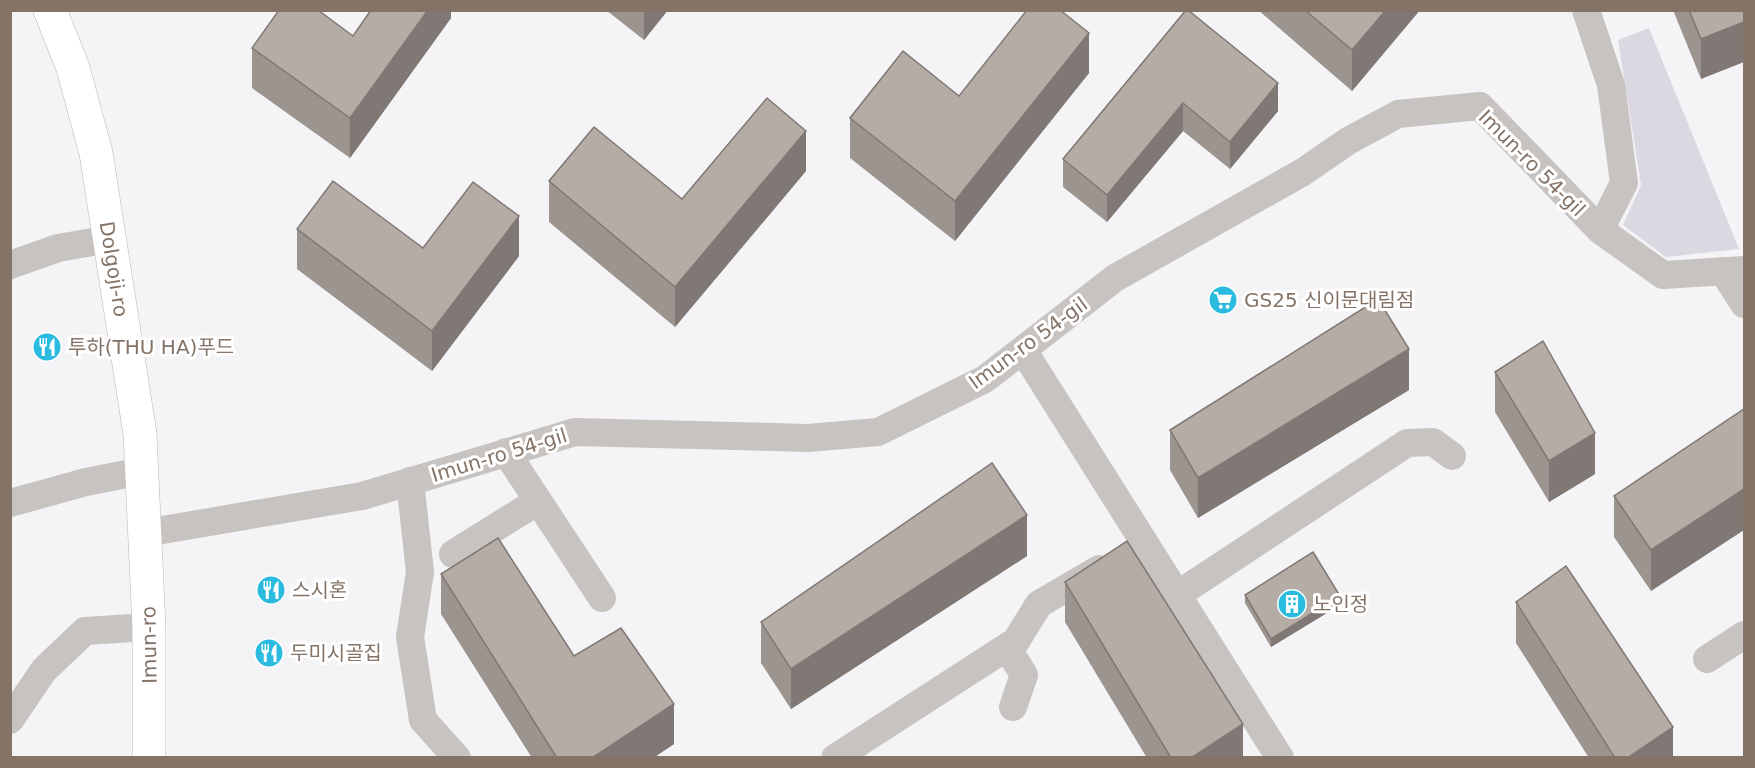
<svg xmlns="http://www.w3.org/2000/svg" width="1755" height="768" font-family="'DejaVu Sans','Noto Sans KR',sans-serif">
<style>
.green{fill:#dcd8e1}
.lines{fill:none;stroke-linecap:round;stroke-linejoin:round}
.secondary-casing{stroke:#bcb6b2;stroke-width:34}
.street{stroke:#c7c3c0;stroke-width:28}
.secondary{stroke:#fff;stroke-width:33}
.wall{fill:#9c948f}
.shaded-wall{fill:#7f7874}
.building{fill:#b5aca6;stroke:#7f7874;stroke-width:1.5}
.labels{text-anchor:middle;stroke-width:6;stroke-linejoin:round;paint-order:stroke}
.street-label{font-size:20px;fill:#847366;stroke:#fff}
.poi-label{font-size:20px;fill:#847366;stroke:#fff;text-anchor:start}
</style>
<rect width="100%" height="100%" fill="#f4f4f7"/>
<!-- green -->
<path class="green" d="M1649,28l90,221 -73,8 -43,-32 18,-40 -23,-145z"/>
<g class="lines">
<!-- secondary casing -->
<g class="secondary-casing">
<path id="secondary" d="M50,10l23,58 23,85 44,281 9,193v131"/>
</g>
<!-- street -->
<path class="street" d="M1586,10l25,75 13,98 -24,47
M10,265l48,-17 52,-9
M1723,271l21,33
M1023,350l257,408
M506,452l96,146
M410,481l10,91 -10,65 13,83 34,38
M10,503l76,-21 56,-11
M145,533l217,-37 213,-64 233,6 70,-6 107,-53 130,-101 188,-106 45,-31 50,-27 82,-8 120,124 63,45 81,-5
M453,554l85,-53
M1177,595l230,-152 26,-1 19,14
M1007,647l17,28 -11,32
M1707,659l37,-24
M10,720l34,-50 41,-39 64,-4
M835,758l181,-117 23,-37 60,-35"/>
<!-- secondary -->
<use href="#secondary" class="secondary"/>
</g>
<!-- wall -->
<path class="wall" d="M451,10v8l-101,140 -98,-70v-40l101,-12z
M606,10h62l-24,30z
M1186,10l92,101 -48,58 -47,-38 -76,91 -44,-35v-28z
M1258,10h162l-68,81z
M1673,10h71l-43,69z
M1089,73l-134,168 -105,-83v-40l109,-22z
M806,171l-131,156 -126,-105v-41l133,18z
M297,229l126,19 96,8 -87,115 -135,-102z
M1495,372l100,102 -46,28 -54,-90z
M1409,390l-211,128 -28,-48v-40z
M1744,409l-93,182 -37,-54v-41z
M1027,556l-236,153 -30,-46v-41z
M441,574l133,82 100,88 -21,14h-121l-91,-144z
M1065,582l178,176h-96l-82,-136z
M1245,595l95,10 -69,42 -26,-44z
M1516,602l157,156h-84l-73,-115z"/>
<!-- shaded-wall -->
<path class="shaded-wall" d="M428,10h23v8l-101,140v-40z
M644,10h24l-24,30z
M1386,10h34l-68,81v-41z
M1744,22v40l-43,17v-40z
M1089,33v40l-134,168v-40z
M1278,83v28l-48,58v-27z
M1183,103v28l-76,91v-27z
M806,131v40l-131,156v-40z
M519,216v40l-87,115v-40z
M1409,349v41l-211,128v-40z
M1595,433v41l-46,28v-41z
M1744,489v41l-93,61v-41z
M1027,515v41l-236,153v-40z
M1340,596v9l-69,42v-8z
M674,704v40l-21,14h-61z
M1243,724v34h-52z
M1673,727v31h-46z"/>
<!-- building -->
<path class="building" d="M279,10h39l35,26 18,-26h57l-78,108 -98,-70z
M1027,10h33l29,23 -134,168 -105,-83 53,-67 56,45z
M1186,10h2l90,73 -48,59 -47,-39 -76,92 -44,-36z
M1305,10h81l-34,40z
M1689,10h55v12l-43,17z
M767,98l39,33 -131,156 -126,-106 45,-54 88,72z
M333,181l90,67 50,-66 46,34 -87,115 -135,-102z
M1378,299l31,50 -211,129 -28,-48z
M1543,341l52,92 -46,28 -54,-89z
M1744,409v80l-93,61 -37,-54z
M992,463l35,52 -236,154 -30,-47z
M498,538l76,118 47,-28 53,76 -82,54h-35l-116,-184z
M1127,541l116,183 -52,34h-20l-106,-176z
M1313,552l27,44 -69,43 -26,-44z
M1566,566l107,161 -46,31h-12l-99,-156z"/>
<!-- icons -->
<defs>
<g id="supermarket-disc" transform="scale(1.5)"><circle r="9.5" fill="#2bbbdf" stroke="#fff"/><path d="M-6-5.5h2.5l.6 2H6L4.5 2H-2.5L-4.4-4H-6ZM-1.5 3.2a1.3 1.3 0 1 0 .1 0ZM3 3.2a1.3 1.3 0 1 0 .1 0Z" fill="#fff"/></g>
<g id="restaurant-disc" transform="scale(1.5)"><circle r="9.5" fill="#2bbbdf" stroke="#fff"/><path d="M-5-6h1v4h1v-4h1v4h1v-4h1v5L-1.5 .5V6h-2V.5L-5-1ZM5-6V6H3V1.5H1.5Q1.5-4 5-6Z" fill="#fff"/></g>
<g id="building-disc" transform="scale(1.5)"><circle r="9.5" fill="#2bbbdf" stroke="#fff"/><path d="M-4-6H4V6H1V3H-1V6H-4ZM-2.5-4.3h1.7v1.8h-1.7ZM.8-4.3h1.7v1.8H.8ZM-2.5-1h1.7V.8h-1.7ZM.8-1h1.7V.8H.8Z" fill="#fff"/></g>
</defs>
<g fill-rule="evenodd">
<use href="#supermarket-disc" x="1223" y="300"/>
<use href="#restaurant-disc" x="47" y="347"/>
<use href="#restaurant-disc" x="271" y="590"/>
<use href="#building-disc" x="1292" y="604"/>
<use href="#restaurant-disc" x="269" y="653"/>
</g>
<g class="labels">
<!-- street labels -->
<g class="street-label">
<text transform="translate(1532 163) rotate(45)" y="7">Imun-ro 54-gil</text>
<text transform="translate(114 269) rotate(81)" y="7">Dolgoji-ro</text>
<text transform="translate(1028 343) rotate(-36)" y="7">Imun-ro 54-gil</text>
<text transform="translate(499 455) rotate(-17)" y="7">Imun-ro 54-gil</text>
<text transform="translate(149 645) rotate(-91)" y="7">Imun-ro</text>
</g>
<!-- poi labels -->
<g class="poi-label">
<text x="1244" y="307">GS25 신이문대림점</text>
<text x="68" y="354">투하(THU HA)푸드</text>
<text x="292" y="597">스시혼</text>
<text x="1313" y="611">노인정</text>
<text x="290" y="660">두미시골집</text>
</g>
</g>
<!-- border -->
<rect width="1755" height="768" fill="none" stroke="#847366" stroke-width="24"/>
</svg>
